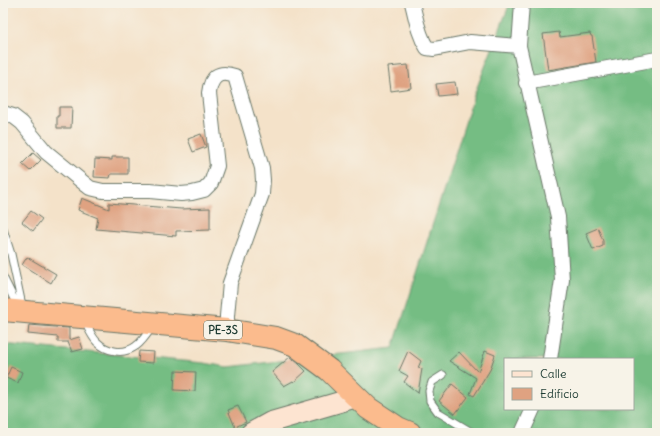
<svg xmlns="http://www.w3.org/2000/svg" width="660" height="436" font-family="Delius,sans-serif">
<style>
.forest{fill:#74bd83;stroke:#4a7d5c;fill-rule:evenodd}
.building{fill:#dfa281}
.lines{fill:none;stroke-linecap:round;stroke-linejoin:round}
.lane-casing{stroke:#6a7768;stroke-width:9}
.street-casing{stroke:#6a7768;stroke-width:16}
.secondary-casing{stroke:#6a7768;stroke-width:22}
.highway-casing{stroke:#6a7768;stroke-width:24}
.lane{stroke:#fff;stroke-width:7}
.street{stroke:#fff;stroke-width:14}
.secondary{stroke:#fde4d1;stroke-width:20}
.highway{stroke:#fbbb8d;stroke-width:22}
.labels{text-anchor:middle;stroke-width:4;stroke-linejoin:round;paint-order:stroke}
.shield{fill:#f7f3e8;stroke:#60746a;stroke-width:1}
.shield-label{font-size:11px;font-weight:bold;fill:#1f3d34}
</style>
<rect width="100%" height="100%" fill="#f7f3e8"/>
<filter id="ink" filterUnits="userSpaceOnUse"><feTurbulence type="fractalNoise" baseFrequency=".025" numOctaves="2"/><feDisplacementMap in="SourceGraphic" scale="8" xChannelSelector="R" yChannelSelector="G"/><feConvolveMatrix kernelMatrix="1 2 1 2 8 2 1 2 1" color-interpolation-filters="sRGB"/></filter>
<filter id="wash" filterUnits="userSpaceOnUse"><feTurbulence type="fractalNoise" baseFrequency=".012" numOctaves="4" result="noise"/><feDisplacementMap in="SourceGraphic" scale="16" xChannelSelector="R" yChannelSelector="G"/><feGaussianBlur stdDeviation="0.9" result="paint"/><feColorMatrix in="noise" values="0 0 0 0 0 0 0 0 0 0 0 0 0 0 0 0 0 1.4 0 .05"/><feComposite in="paint" operator="in"/></filter>
<g filter="url(#wash)">
<rect width="100%" height="100%" fill="#f4e2c9"/>
<!-- forest -->
<path class="forest" d="M510,3h147v430h-654v-89l201,19 24,4 165,-19 81,-253zM505,359h128v50h-128z"/>
<g id="blocks">
<!-- building -->
<path class="building" d="M559,32l1,5 30,-4 1,3h1l4,26 -48,8 -5,-36z
M408,65l3,23 -20,3 -3,-24z
M455,82l2,12 -19,2 -2,-12z
M59,107h13l-1,21h-14v-12h2z
M201,134l5,13 -13,5 -5,-13z
M33,153l8,7 -11,11 -8,-7z
M112,157h16v17h-17l-1,4 -16,-1 1,-18 17,1z
M82,198l27,11v-6l72,6 29,-1v22l-34,1v5l-80,-7 2,-11 -20,-8z
M31,211l11,8 -9,12 -11,-9z
M598,228l5,13v5l-10,4 -7,-17z
M27,257l29,17 -5,9 -29,-18z
M29,325l40,3v12l10,-3 4,12 -11,3 -4,-10h-10v-5l-30,-3z
M139,351l15,1 -1,11 -15,-1z
M408,351l13,10 -3,7 4,1 -4,24 -14,-11 4,-6 -9,-5z
M485,351l10,4 -5,15 -16,26 -4,-2 6,-16 -27,-17 10,-9 19,20z
M290,357l8,6 8,8 -12,11 -1,-1 -9,5 -12,-14z
M11,367l11,5 -4,11 -12,-5z
M175,371l21,1 -1,19 -21,-1z
M452,384l16,13 -13,17 -16,-13z
M238,406l8,16 -11,5 -7,-17z"/>
</g>
</g>
<g filter="url(#ink)">
<use href="#blocks" fill-opacity="0" stroke="#6a7768" stroke-width="1"/>
<g class="lines">
<!-- lane casing -->
<g class="lane-casing">
<path id="lane" d="M3,229l8,25 12,56
M3,277l12,24 4,5
M84,320c4,7 7,16 13,22 10,10 27,13 39,4 6,-4 12,-13 16,-19
M443,375l-11,7 -3,9 1,10 8,11 35,21"/>
</g>
<!-- street casing -->
<g class="street-casing">
<path id="street" d="M412,3c4,15 6,31 15,45l7,1 36,-7 49,4
M522,3l-3,43 39,171 4,63 -12,79
M526,83l131,-24
M3,113l10,3 9,7 24,29 44,36 13,3h47l31,3 11,-1 12,-3 7,-7 6,-17 -8,-73c2,-16 9,-23 26,-17l27,92 1,12 -1,14 -32,89 -3,33v14
M522,433l11,-24"/>
</g>
<!-- secondary casing -->
<g class="secondary-casing">
<path id="secondary" d="M251,433l20,-11 86,-25"/>
</g>
<!-- highway casing -->
<g class="highway-casing">
<path id="highway" d="M3,310l224,20 49,8 19,7 34,25 39,38 30,20 12,5"/>
</g>
<!-- lane -->
<use href="#lane" class="lane"/>
<!-- street -->
<use href="#street" class="street"/>
<!-- secondary -->
<use href="#secondary" class="secondary"/>
<!-- highway -->
<use href="#highway" class="highway"/>
</g>
</g>
<g class="labels">
<!-- shield labels -->
<rect class="shield" x="204" y="321" width="38" height="18" rx="3"/>
<g class="shield-label">
<text x="223" y="334">PE-3S</text>
</g>
</g>
<!-- margin -->
<rect width="660" height="436" fill="none" stroke="#f7f3e8" stroke-width="16"/>
<!-- legend -->
<rect x="504" y="358" width="130" height="52" fill="#f7f3e8" stroke="#a1aaa0"/>
<rect x="512" y="371" width="20" height="6" fill="#fde4d1" stroke="#a1aaa0"/>
<text x="540" y="378" font-size="12" fill="#1f3d34">Calle</text>
<rect x="512" y="388" width="20" height="12" fill="#dfa281" stroke="#a1aaa0"/>
<text x="540" y="398" font-size="12" fill="#1f3d34">Edificio</text>
</svg>
